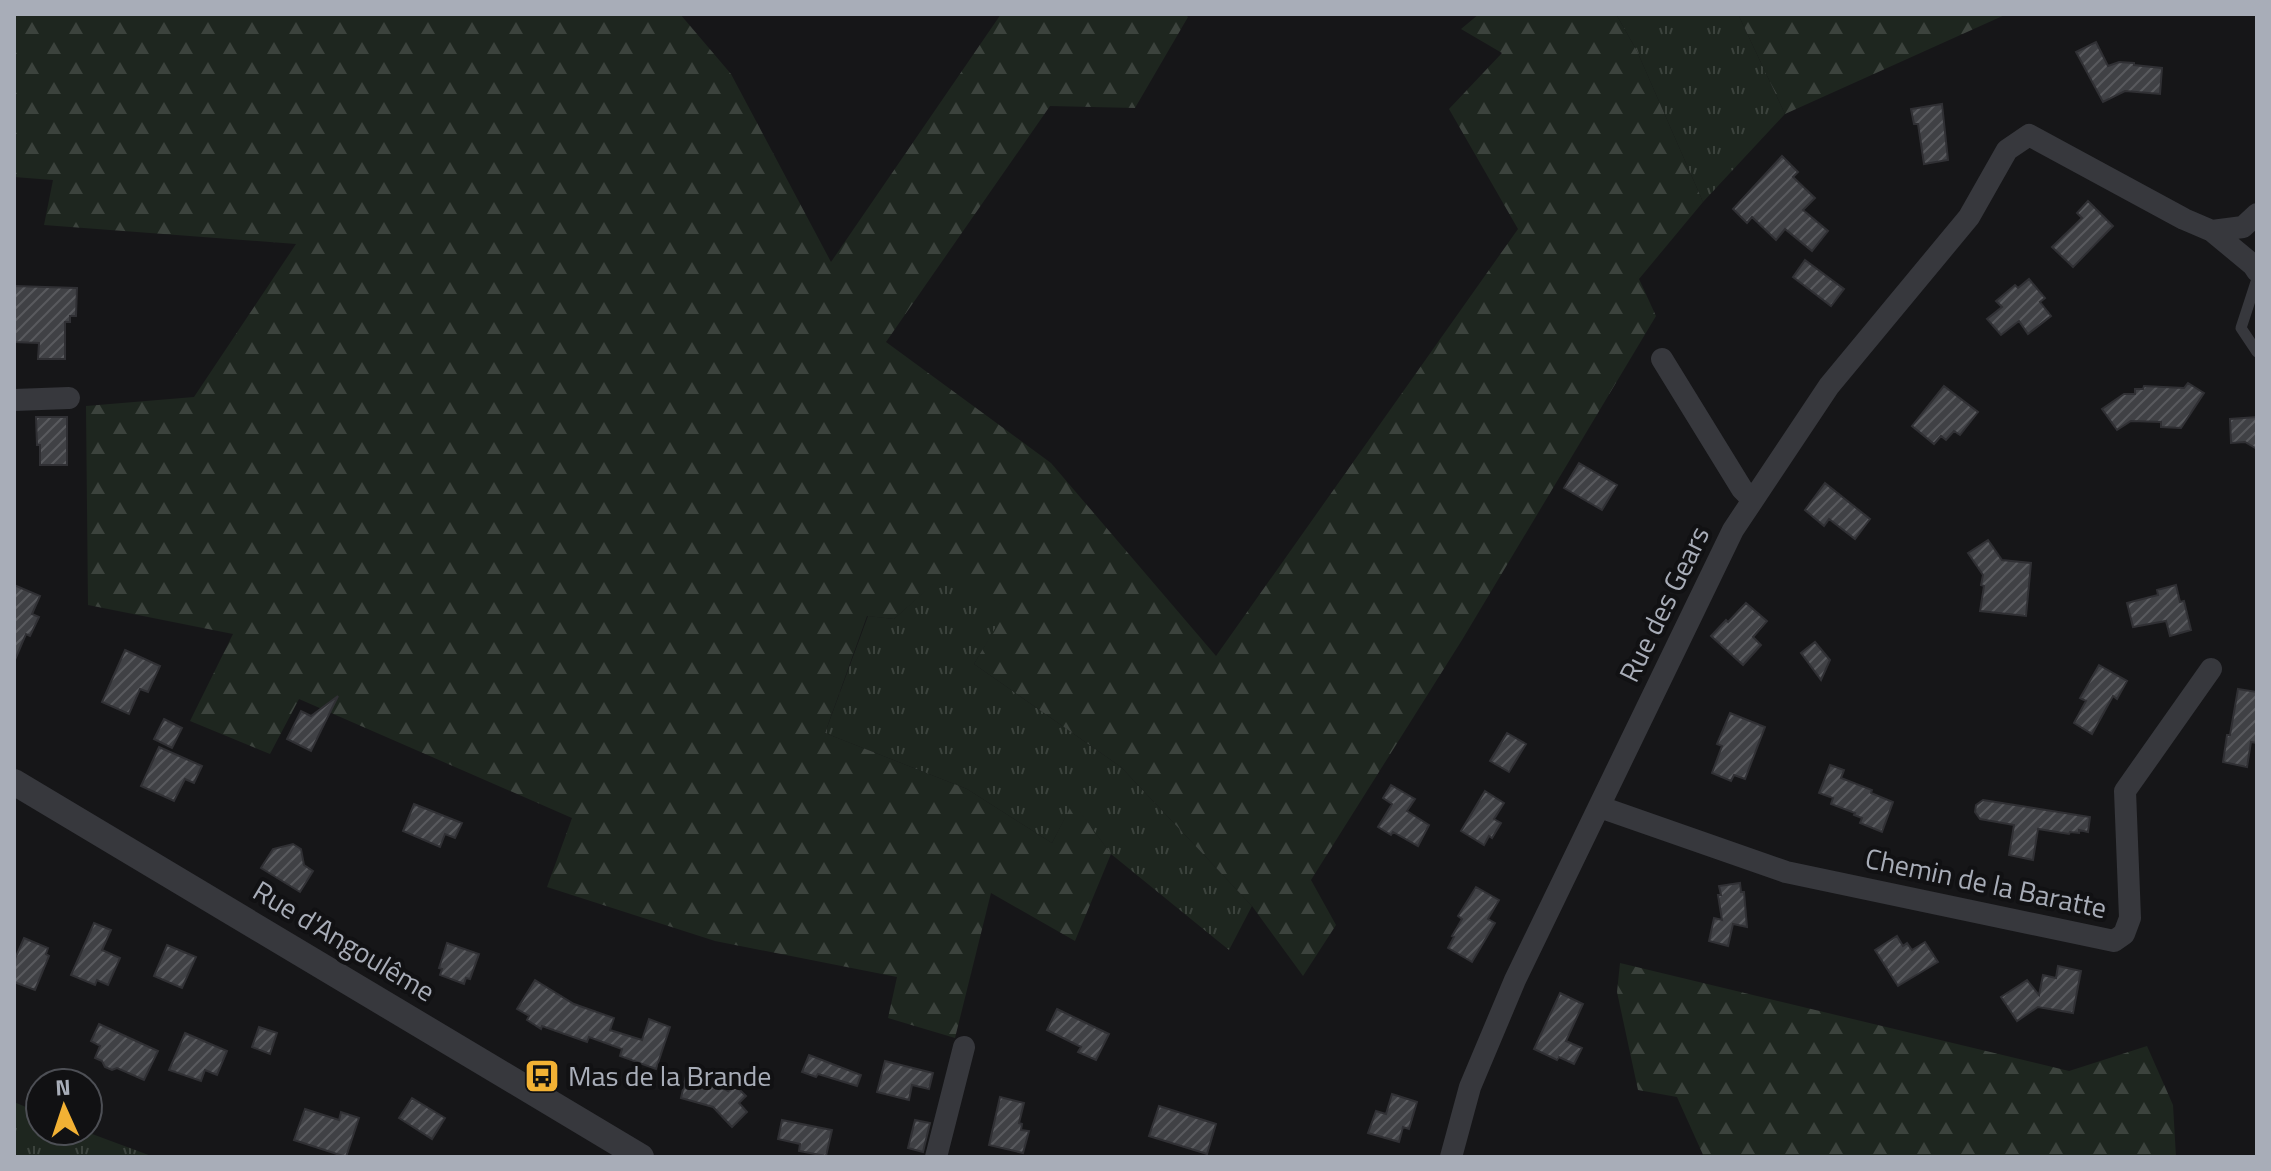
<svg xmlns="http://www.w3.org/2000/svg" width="2271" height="1171" font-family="'Titillium Web',sans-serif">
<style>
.grass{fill:url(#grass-tufts)}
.forest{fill:url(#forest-firs)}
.building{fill:url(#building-hatch);stroke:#303034;stroke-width:2}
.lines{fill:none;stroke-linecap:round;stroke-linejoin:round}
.service{stroke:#37383d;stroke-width:11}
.minor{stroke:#37383d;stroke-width:22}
.tertiary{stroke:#37383d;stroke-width:26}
.labels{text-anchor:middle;stroke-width:8;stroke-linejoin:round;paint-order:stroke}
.street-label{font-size:28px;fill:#a8adb8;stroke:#111113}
.poi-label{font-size:28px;fill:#a8adb8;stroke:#111113;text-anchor:start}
</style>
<defs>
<pattern id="grass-tufts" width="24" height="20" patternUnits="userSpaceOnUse" patternTransform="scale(2)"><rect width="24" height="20" fill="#1e261f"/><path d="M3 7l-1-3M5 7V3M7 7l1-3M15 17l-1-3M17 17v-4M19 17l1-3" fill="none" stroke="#3c433d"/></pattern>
<pattern id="forest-firs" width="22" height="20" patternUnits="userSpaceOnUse" patternTransform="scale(2)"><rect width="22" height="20" fill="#1e261f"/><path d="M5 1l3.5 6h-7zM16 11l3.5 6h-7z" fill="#3c433d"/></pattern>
<pattern id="building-hatch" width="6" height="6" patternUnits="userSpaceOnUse" patternTransform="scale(2)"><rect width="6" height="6" fill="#404145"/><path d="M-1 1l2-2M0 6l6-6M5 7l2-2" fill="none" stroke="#595a5e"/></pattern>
</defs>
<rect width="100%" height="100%" fill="#161618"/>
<!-- grass -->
<path class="grass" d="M1616,14h122l47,100 -82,88 -66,-151z
M946,572l62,36 -34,56 147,103 131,139 -23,44 -118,-96 -38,-51 -21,40 -85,-54 -142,-56 43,-117 26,3z
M14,1102l26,11v18h44l70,26h-140z"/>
<!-- forest -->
<path class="forest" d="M14,14h666l51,60 100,188 170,-248h184l3,3 -53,91 -85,-2 -164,236 165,121 165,193 302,-427 -69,-120 53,-56 -41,-24 18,-15h137l21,37 66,151 -64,77 17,37 -194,324 -151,240 25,45 -33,51 -51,-70 -131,-139 -147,-103 33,-56 -61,-35 -52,46 -27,-3 -42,117 142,56 85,54 21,-41 38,52 -36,87 -84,-48 -36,145 -67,-20 9,-41 -182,-36 -168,-54 25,-69 -273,-119 -29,55 -80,-33 43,-87 -145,-29 -2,-199 108,-9 102,-153 -252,-19 9,-45 -39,-3z
M1738,14h269l-222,100z
M1620,963l449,108 78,-25 26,59 3,52h-472l-27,-60 -39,-7 -21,-98z"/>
<!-- building -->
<path class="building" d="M2096,42l12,24 11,-4 15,1v2l28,3 -2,26 -35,-3 -22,11 -27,-50z
M1942,104l6,56 -24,4 -6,-40h-4l-3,-15z
M1782,156l16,16 -5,5 22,21 -12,12 25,21 -16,20 -27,-22 -9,11 -24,-23 -5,6 -14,-14z
M2088,201l25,25 -40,41 -21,-20 30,-29 -5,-5z
M1805,260l39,29 -13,17 -38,-29z
M2029,279l16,19 -5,4 11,14 -23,18 -9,-13 -18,14 -14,-16 15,-12 -6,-6 19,-16 3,3z
M14,286l63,2 -1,28h-6v6h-5v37h-27l1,-16 -25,-1z
M2188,383l16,10 -23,35 -20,-1v-5l-30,-1 -14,9 -15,-21 22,-15h11v-5h8l1,-3 40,2z
M1944,386l34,26 -18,23 -6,-4 -8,9 -5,-4 -7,8 -22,-18z
M36,417h31v48h-27v-20h-3z
M2257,417v32l-12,-7 -14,1 -1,-24z
M1579,463l38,22 -15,25 -38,-22z
M1825,483l45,36 -15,20 -26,-20 -5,7 -19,-16z
M1988,540l14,20 29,3 -5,53 -46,-5 4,-25 -3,-1 2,-10 -15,-22z
M14,585l26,11 -8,18 7,3 -9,19 -4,-2 -12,28z
M2176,585l4,17 4,-1 7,29 -21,6 -4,-15 -33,6 -6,-24 31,-8 -1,-5z
M1746,603l21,18 -14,16 8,8 -18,20 -32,-29 15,-16 2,2z
M1815,642l15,18 -9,20 -20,-27z
M125,650l35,16 -12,26 -8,-3 -11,25 -27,-12z
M2099,665l28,16 -10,18 -4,-3 -21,38 -18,-11 12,-22 -6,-3z
M2238,689l19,3v51l-6,-1 -4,25 -24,-5 4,-27h3z
M338,696l-27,55 -24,-12 14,-28 10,5z
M1730,713l35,14 -20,52 -11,-4 -3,6 -19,-8 10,-27 -5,-2z
M164,719l18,9 -10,20 -18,-9z
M1507,733l19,11 -17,28 -19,-11z
M159,747l43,19 -8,17 -9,-4 -11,22 -33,-15z
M1830,765l14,5 -3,8 31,12 -1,3 22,9 -11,30 -22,-9 2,-5 -8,-3 1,-2 -24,-9 2,-6 -14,-5z
M1391,785l24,14 -8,12 22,14 -11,21 -25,-14 -2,3 -13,-8 14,-23 -9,-6z
M1485,791l19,12 -10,16 7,4 -9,15 -3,-2 -5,9 -23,-14z
M1983,800l107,17 -2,15 -9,-2v3l-9,-1 -1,2 -31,-5 -5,31 -24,-5 5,-30 -34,-6 -5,-7 1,-7z
M414,804l48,19 -7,15 -10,-4 -5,13 -37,-16z
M293,844l8,5 3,16 9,6 -13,21 -39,-24 12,-19z
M1740,883l1,9h3l3,35 -14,-3 -5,22 -19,-5 5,-23 8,2 -4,-25h3l-2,-9z
M1476,887l23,13 -11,19 7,4 -23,39 -24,-14 6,-11 -2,-1 10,-17 -4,-3z
M94,923l17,7 -9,20 18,8 -12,27 -11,-5 -2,5 -24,-10z
M1897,936l6,10 4,-3 5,7 13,-8 13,20 -40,24 -23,-36z
M24,938l24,10 -2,6 3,2 -14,34 -21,-8v-21z
M447,943l32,11 -9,25 -4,-1 -2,6 -24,-9 2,-6 -3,-1z
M167,945l29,12 -14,31 -28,-12z
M2058,966l23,5 -8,42 -35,-6 -21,14 -16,-24 26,-17 12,15 4,-20 13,3z
M535,980l39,24 40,14 -4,12 32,10 7,-21 21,8 -14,42 -36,-13 2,-7 -33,-12 -2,5 -45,-16 -1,3 -14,-9 2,-4 -12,-7z
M1560,993l23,11 -17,37 16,7 -8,16 -15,-7 -2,3 -23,-11z
M1057,1009l52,25 -13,26 -18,-8 3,-5 -34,-17z
M99,1024l59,27 -14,29 -27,-12 -5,2 -7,-3 -3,-6 -7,-3 5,-12 -9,-5z
M259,1027l18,6 -7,21 -18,-7z
M185,1033l42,18 -10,24 -12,-5 -4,11 -32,-11z
M809,1055l52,20 -4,11 -39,-12 -2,3 -14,-5z
M885,1061l48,12 -4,16 -17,-4 -3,15 -32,-8z
M686,1076l33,10 9,5 7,-6 11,11 -7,7 8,9 -15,15 -19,-20 -32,-9z
M1392,1094l25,8 -8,27 -6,-2 -4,15 -31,-9 8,-22 10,3z
M1000,1097l24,6 -5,20 3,1 -1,6 8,1 -6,22 -34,-8z
M412,1098l33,20 -13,21 -33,-21z
M1159,1106l57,18 -9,30 -58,-18z
M305,1109l34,11 2,-8 18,6 -13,39 -52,-17z
M782,1120l50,10 -6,26 -27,-5 1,-7 -22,-5z
M915,1120l15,3 -7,29 -15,-4z"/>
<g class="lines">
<!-- service -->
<path class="service" d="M2257,279l-16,49 16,24"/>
<!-- minor -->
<path class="minor" d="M2212,231l31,-4 14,-13
M1662,359l80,130 11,11
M14,400l55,-2
M1600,807l186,65 328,69 10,-7 6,-16 -5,-127 86,-122
M936,1157l28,-110
M1451,1157l19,-70 45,-107 218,-450 96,-144 140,-169 38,-67 22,-15 155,84 28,12 41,34 4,6"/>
<!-- tertiary -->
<path class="tertiary" d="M14,782l627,375"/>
</g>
<!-- icons -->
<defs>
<g id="bus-square" transform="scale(1.8)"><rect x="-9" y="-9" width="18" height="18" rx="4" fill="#f2b134" stroke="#111113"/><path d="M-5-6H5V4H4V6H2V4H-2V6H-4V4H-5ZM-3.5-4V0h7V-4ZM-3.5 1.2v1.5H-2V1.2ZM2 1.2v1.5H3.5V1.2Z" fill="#111"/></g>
</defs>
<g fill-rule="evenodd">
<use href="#bus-square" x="542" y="1076"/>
</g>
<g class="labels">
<!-- street labels -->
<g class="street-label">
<text transform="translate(1664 604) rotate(-64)" y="10">Rue des Gears</text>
<text transform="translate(1986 883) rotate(12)" y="10">Chemin de la Baratte</text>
<text transform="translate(344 941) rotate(31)" y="10">Rue d'Angoulême</text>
</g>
<!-- poi labels -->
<g class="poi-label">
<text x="568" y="1086">Mas de la Brande</text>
</g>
</g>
<!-- border -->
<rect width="2271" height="1171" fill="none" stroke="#a8adb8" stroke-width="32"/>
<!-- north arrow -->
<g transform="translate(64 1107) rotate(357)"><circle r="38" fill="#111113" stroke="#4d4f55" stroke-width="2"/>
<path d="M0-6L14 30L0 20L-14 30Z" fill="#f2b134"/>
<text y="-12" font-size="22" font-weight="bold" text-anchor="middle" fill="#a8adb8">N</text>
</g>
</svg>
